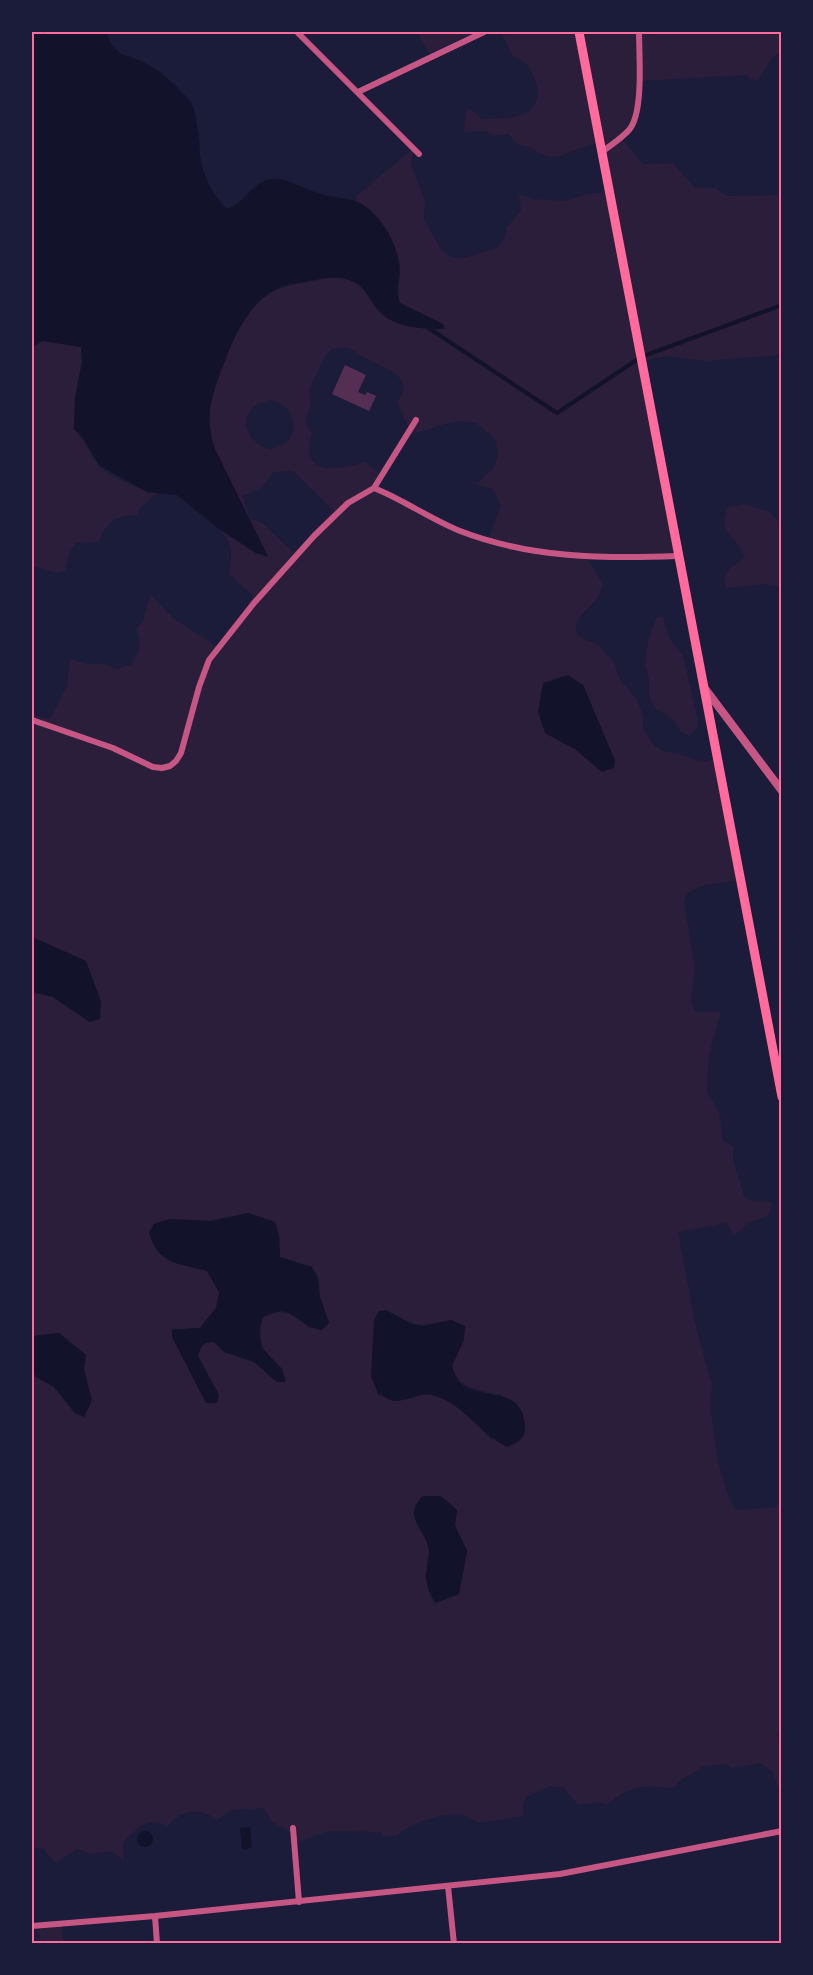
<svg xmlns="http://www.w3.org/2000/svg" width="813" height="1975" font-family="'Public Sans',sans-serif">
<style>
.green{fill:#2a1e3b;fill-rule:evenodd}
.water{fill:#12122b}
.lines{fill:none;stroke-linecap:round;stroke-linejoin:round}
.stream{stroke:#12122b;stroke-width:4}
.building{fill:#542f53}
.minor{stroke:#c65784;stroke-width:6}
.tertiary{stroke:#c65784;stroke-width:8}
.primary{stroke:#ff6b9d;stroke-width:9}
.neatline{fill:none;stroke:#ff6b9d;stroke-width:2}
</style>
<rect width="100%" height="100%" fill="#1b1b3a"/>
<!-- green -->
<path class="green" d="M418,32h56l-44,22 -8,-12z
M501,32h280v20l-10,7 -13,22 -7,-2 -4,-4 -107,6 -8,47 -9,12 20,24 30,-1 22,25h21l10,8 55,-1v160l-77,6 -37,-5 -23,5 34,194 -87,2 -3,3 15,24c-2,6 -4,13 -9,18 -9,11 -23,17 -16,34l20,9 16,17 6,18 17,19 6,17v13l10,15 10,7 17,3 17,6 10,1 10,-4 23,123 -35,5 -18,8 -3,8 11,68 -4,31 2,8 5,4h23l-12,43 -2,37 12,20 4,29 10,5v14l12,39 25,3 2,3 -4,10 -20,8 -14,13 -7,-13 -49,9 17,91 17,62 -2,22 8,54 11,37 6,11 5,1 34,-3 7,-5 1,226 -5,4 4,24v38l-9,-23 -12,-8 -28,5 -7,-4 -21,2 -24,15 -6,7c-30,-3 -43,-4 -67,17l-7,-3 -22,3 -14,-17 -14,-2 -24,11 -3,8 1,11 -46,7c-3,-2 -5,-4 -8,-6 -18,-8 -60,5 -73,19h-14l-3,-4 -52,-1 -32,12 -3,-9 -21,-12 -8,-14 -33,2 -14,10c-18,-14 -34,-10 -50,6 -17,-11 -33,4 -44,17l1,18 -12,-10 -21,3 -14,-5 -21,14 -13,-14 -8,-1 -3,-22v-456l4,7 18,10 21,26 17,-13 -8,-30 -25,-37 -27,3v-344l21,5 37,25 -4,-61 -54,-24v-222l18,4 17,-33 3,-27 17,5h17l13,5 15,-5c7,-14 11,-21 4,-35l7,-8 7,-27 23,24 43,28 33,-43 4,-7 -24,-22c3,-21 5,-29 -10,-45l37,24 12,3 -53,-107c-3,-9 -6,-17 -7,-27 0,-31 29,-101 52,-121 17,-15 35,-17 56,-21 15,-3 31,-5 44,6 7,6 13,17 19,25l40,3 -19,-11c-4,-13 -1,-15 -1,-28 1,-28 -17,-61 -43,-74v-5l58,-48 -3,16 14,37 -1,18 16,29 12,10h12l33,-10 8,-10 1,-10 15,-17 -2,-17 14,5 33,2 21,-7 18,-2 -8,-48c-15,1 -27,11 -42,13 -13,1 -23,-12 -36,-12l-11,-11 -15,2 -7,-5 -22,1 2,-23 6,1 10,9c18,-1 34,2 49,-10 16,-13 0,-51 -18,-52zM346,347c10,5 20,12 31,17 16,7 37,17 20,38l14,31c21,-1 40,-17 62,-10 8,2 17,12 23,17 5,25 -2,28 -20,44l17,5 8,16 -13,35 -32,-10 -80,-43 6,-12 -17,-13c-26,8 -68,15 -53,-29 -8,-9 -7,-17 -1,-27l-2,-16 16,-34 6,-7zM271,400c32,8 29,48 -3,49 -30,-12 -29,-44 3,-49zM293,471l40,39 -37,41h-4l-31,-29 -11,-3 -7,-23 18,-8 13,-16zM583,685l32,76 -1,7 -18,-1 -21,-18 -30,-16zM248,1213l31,22 1,22 32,10 6,11 2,19 9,26 -18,6c-21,-15 -22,-22 -48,-12 -7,30 -1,31 19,52l-5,13 -23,-20 -30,-10 -10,-11c-11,1 -13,4 -16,15l-26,-27 28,-1 16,-20 4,-16 -13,-21c-30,-9 -48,-5 -58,-39l5,-8 15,-5 41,2zM386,1310c32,18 30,17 65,10 2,53 -9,65 51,75l-10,46c-14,-17 -40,-45 -63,-47 -12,0 -26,5 -37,7l-10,-7zM457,1510l-2,16 12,25 -8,43 -23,9c-19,-45 -4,-56 21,-93z
M43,341l38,6 1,15 -7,36 -1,31c12,12 15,25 24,36 10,11 45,27 60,28l-17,14 -4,8c-19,-1 -33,9 -38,27l-23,1 -6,7 -5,21 -8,2 -25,-7v-219z
M743,504l25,7 13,13v62l-14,-2 -42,4 -1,-9 5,-10 16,-12c-9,-24 -29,-20 -17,-50z
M662,616l8,23 13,17 15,64 -1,9 -8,7 -9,-5 -7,-12 -18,-11 -6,-13v-16l-4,-13 3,-26 9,-23z
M62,1925l1,18h-23l-1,-16z"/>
<!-- water -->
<path class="water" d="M32,32h74c12,31 22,19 44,34 15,9 31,23 41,37 4,6 5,14 6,22 3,12 2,24 4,36 3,17 14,37 26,48 16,-4 24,-24 40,-29 16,-5 34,8 48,12 13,5 27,5 40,9 22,7 41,40 44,61 3,16 -4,25 1,41l43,21 2,5c-22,0 -53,-1 -68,-20 -8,-11 -14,-25 -28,-29 -14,-5 -26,-1 -40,1 -6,2 -12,2 -18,3 -31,6 -50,37 -61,64 -13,35 -29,63 -15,101l53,108 -12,-4 -37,-24 -42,-34 -30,-3 -48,-27 -15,-26 -10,-10 1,-31 7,-36 -1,-15 -38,-6 -11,6z
M568,675l15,10 32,76 -1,7 -12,4 -27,-23 -30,-16 -7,-21 5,-29z
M32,937l54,24 15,40 -1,18 -10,3 -37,-25 -21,-5z
M248,1213l27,9 4,13 1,22 32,10 6,11 2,19 9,26 -7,7c-19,-2 -27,-18 -40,-19 -6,0 -13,4 -19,6l-4,13 3,18 20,21 4,13h-9l-23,-20 -30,-10 -10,-10c-11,0 -13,3 -16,14l21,39 -2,8h-11l-34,-66v-7l28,-2 16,-20 3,-16 -12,-21c-30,-9 -48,-5 -58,-39l5,-8 15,-5 41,2z
M386,1310l26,14 10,2 29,-6 14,6 -1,14 -12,26c2,7 5,15 12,20 24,14 57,1 61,39 2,13 -8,18 -18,22 -28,-13 -43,-44 -75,-52 -13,-3 -29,9 -41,5 -5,-1 -8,-5 -13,-6l-7,-18 3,-56 5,-9z
M59,1333l27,22 -2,15 8,30 -8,17 -9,-4 -21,-26 -18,-10 -4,-7v-34z
M423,1496h18l16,14 -2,16 12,25 -8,43 -24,9c-7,-12 -11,-22 -8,-36 0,-5 2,-10 2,-15 -1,-22 -29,-34 -6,-56z
M250,1827l2,20 -8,3 -2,-2 -2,-20z
M137 1839a8 8 0 1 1 16 0a8 8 0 1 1-16 0Z"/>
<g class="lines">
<!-- stream -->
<path class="stream" d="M427,327l130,86 84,-56 141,-52"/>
</g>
<!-- building -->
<path class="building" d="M345,365l21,10 -8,17 7,3 2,-3 9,4 -7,15 -37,-17z"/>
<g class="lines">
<!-- minor -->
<path class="minor" d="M297,32l122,122
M358,92l126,-60
M603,151c8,-6 19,-13 26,-21 15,-17 10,-75 10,-98
M374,488c30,12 56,31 86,43 70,27 143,28 217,25
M32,720l81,28 40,19 9,1 8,-2 6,-5 5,-8 18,-66 10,-27 45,-57 60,-67 34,-33 26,-15 42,-68
M293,1828l6,74
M448,1886l6,58
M155,1916l2,28
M32,1926l123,-10 405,-42 222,-43"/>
<!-- tertiary -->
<path class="tertiary" d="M706,690l76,101"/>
<!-- primary -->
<path class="primary" d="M579,32l203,1065"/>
</g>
<!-- border -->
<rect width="813" height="1975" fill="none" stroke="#1b1b3a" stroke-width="66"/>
<rect x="33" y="33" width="747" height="1909" class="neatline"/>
</svg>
